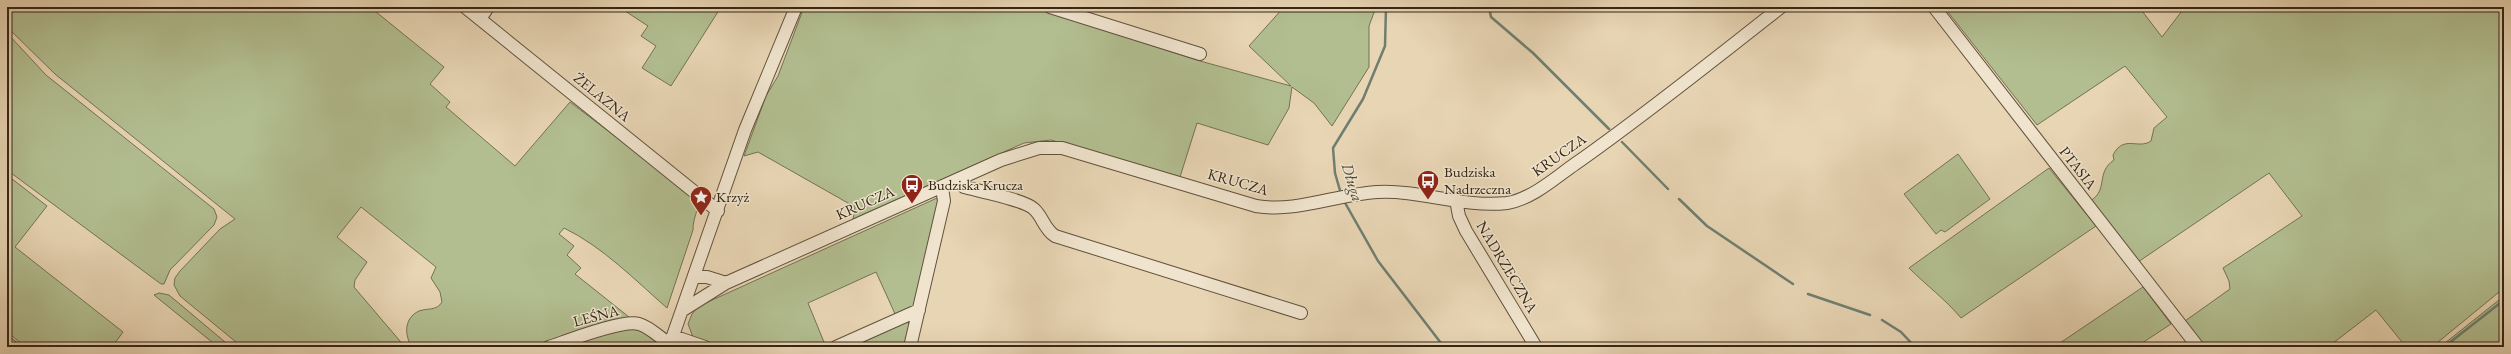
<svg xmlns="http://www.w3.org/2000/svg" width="2511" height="354" font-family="'EB Garamond',serif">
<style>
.green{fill:#b2be90;stroke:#737253}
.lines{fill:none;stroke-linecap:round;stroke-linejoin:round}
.stream{stroke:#6f7e71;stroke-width:2.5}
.minor-casing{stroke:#61523e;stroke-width:14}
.minor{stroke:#f0e4ce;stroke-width:12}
.labels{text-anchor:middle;stroke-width:3;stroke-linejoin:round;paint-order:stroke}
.street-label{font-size:15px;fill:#342616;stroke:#f0e4ce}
.poi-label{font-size:15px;fill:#342616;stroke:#f0e4ce;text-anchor:start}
.water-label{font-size:16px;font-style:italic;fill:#4d4b3c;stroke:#f0e4ce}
</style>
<rect width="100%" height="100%" fill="#e8d5b4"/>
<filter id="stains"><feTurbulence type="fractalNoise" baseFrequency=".005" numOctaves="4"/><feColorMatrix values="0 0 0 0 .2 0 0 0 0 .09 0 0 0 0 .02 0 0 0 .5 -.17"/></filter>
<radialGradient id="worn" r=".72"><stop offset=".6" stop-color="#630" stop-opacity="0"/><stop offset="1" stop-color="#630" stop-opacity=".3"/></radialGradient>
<!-- green -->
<path class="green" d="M7,7h363l74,60 -14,17 20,18 -4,5 69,59 55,-64 129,98c-1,11 -6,18 -6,30l-26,78c-32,-28 -64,-61 -103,-80l-5,6 15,12 -7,9 14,13 -6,6 54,43 -72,21 -24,9h-121c-8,-12 -8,-29 7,-36 8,-3 18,0 23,-9l-2,-10 -9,-14 5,-11 -75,-60 -24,30 30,25 -12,18 -1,7 51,60h-163l-62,-51 -6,-11 1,-7 5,-7 40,-42 15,-10 -180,-145 -48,-47z
M619,7h102l-50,79 -29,-18 14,-22 -15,-10 7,-10z
M804,7h228l168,54 91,25 -42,-40 35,-39h92l-7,19v41l-37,59 -18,-23 -22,-16 -3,21 -21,37 -71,-22 -17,54 -129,-37 -27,3 -171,76 2,-12 -97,-55 -14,4 22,-60 12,-20z
M1944,7h195l23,30 23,-30h319v281l-72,59h-26l-30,-37 -48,37h-123l-20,-26 45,-32 -1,-8 -6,-13 79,-52 -33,-43 -131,89 -48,-61c19,-11 5,-28 24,-41l-1,-5c11,-21 25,-5 38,-14l3,-13 13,-11 -42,-51 -88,59z
M7,33l39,42 168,134 3,8 -3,8 -44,45 -6,14h-3l-154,-114z
M1958,154l32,45 -45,33 -4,-2 -5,4 -32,-40z
M2049,168l47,58 -135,92c-16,-19 -35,-33 -52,-50z
M7,175l40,31 -32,41 108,85 -11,15h-86l-19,-15z
M937,198l1,6 -22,99 -4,5 -16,8 -20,-44 -68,31 18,44h-104l-29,-10 -5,-13 4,-10 7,-8z
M2143,287l28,37 -35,23h-82z
M159,293l10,2 62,52h-13l-64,-52z
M2504,296v51h-64z
M907,322l3,3 -5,22h-53z
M639,326l22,18 -1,3h-97l62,-19z"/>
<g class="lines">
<!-- stream -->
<path class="stream" d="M1489,7l2,10 42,36 76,76
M1622,142l46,47
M1341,194l-6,-21 -2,-25 30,-49 22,-53 1,-39
M1679,199l28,27 86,58
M1344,201l34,60 66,86
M1808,294l62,21
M1882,320l19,12 14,15
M2444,347l60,-47"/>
<!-- minor casing -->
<g class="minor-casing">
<path id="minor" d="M465,7l253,204
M1050,7l150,47
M1934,7l264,340
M480,19l8,-12
M956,180l8,7c15,4 61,13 70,22 9,8 10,20 21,27l246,77
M1456,200l3,16 7,15 70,116
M694,277h13l19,6
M683,310l43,-27 275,-123 38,-12h23l194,58c41,7 81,-12 122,-14 43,-2 86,16 129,11 25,-4 48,-25 68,-39 70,-49 138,-104 206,-157
M673,336l32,11
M7,343l5,4
M549,347c18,-6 74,-28 90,-23 11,3 21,14 31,20
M669,347l76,-217 51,-123
M836,347l83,-37
M910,347l34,-146 -2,-14"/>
</g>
<!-- minor -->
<use href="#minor" class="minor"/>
</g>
<!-- icons -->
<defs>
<g id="bus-pin" transform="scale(1.15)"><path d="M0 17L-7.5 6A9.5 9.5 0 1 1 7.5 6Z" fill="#8f2418" stroke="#f0e4ce"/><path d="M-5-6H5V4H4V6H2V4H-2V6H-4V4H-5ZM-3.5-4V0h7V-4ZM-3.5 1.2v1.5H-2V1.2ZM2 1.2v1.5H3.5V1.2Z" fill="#fff"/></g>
<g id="sight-pin" transform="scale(1.15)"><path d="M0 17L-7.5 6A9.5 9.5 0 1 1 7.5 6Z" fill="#8f2418" stroke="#f0e4ce"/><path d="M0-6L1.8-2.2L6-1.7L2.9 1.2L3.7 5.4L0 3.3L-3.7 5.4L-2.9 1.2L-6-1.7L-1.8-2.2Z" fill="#fff"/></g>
</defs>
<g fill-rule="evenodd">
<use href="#bus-pin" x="1428" y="181"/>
<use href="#bus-pin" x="912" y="185"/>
<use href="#sight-pin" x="701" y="197"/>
</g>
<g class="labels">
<!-- street labels -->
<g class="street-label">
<text transform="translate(602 97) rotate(39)" y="5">ŻELAZNA</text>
<text transform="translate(1559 155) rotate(-35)" y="5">KRUCZA</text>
<text transform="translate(2078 168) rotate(52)" y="5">PTASIA</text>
<text transform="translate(1238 182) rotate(16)" y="5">KRUCZA</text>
<text transform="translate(865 203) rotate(-24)" y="5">KRUCZA</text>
<text transform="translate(1507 267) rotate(59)" y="5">NADRZECZNA</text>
<text transform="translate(596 316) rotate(-15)" y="5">LEŚNA</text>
</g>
<!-- poi labels -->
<g class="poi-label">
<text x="1444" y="177">Budziska<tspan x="1444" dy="17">Nadrzeczna</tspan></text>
<text x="928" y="190">Budziska Krucza</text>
<text x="716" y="202">Krzyż</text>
</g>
<!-- water labels -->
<g class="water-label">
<text transform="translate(1353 182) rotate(73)" y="6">Długa</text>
</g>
</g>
<!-- margin -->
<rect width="2511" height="354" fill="none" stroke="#e8d5b4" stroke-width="24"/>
<rect x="8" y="8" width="2495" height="338" fill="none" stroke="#342616" stroke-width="2"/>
<rect x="12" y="12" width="2487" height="330" fill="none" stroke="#342616"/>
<rect width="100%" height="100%" filter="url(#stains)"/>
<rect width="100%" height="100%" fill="url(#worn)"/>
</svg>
